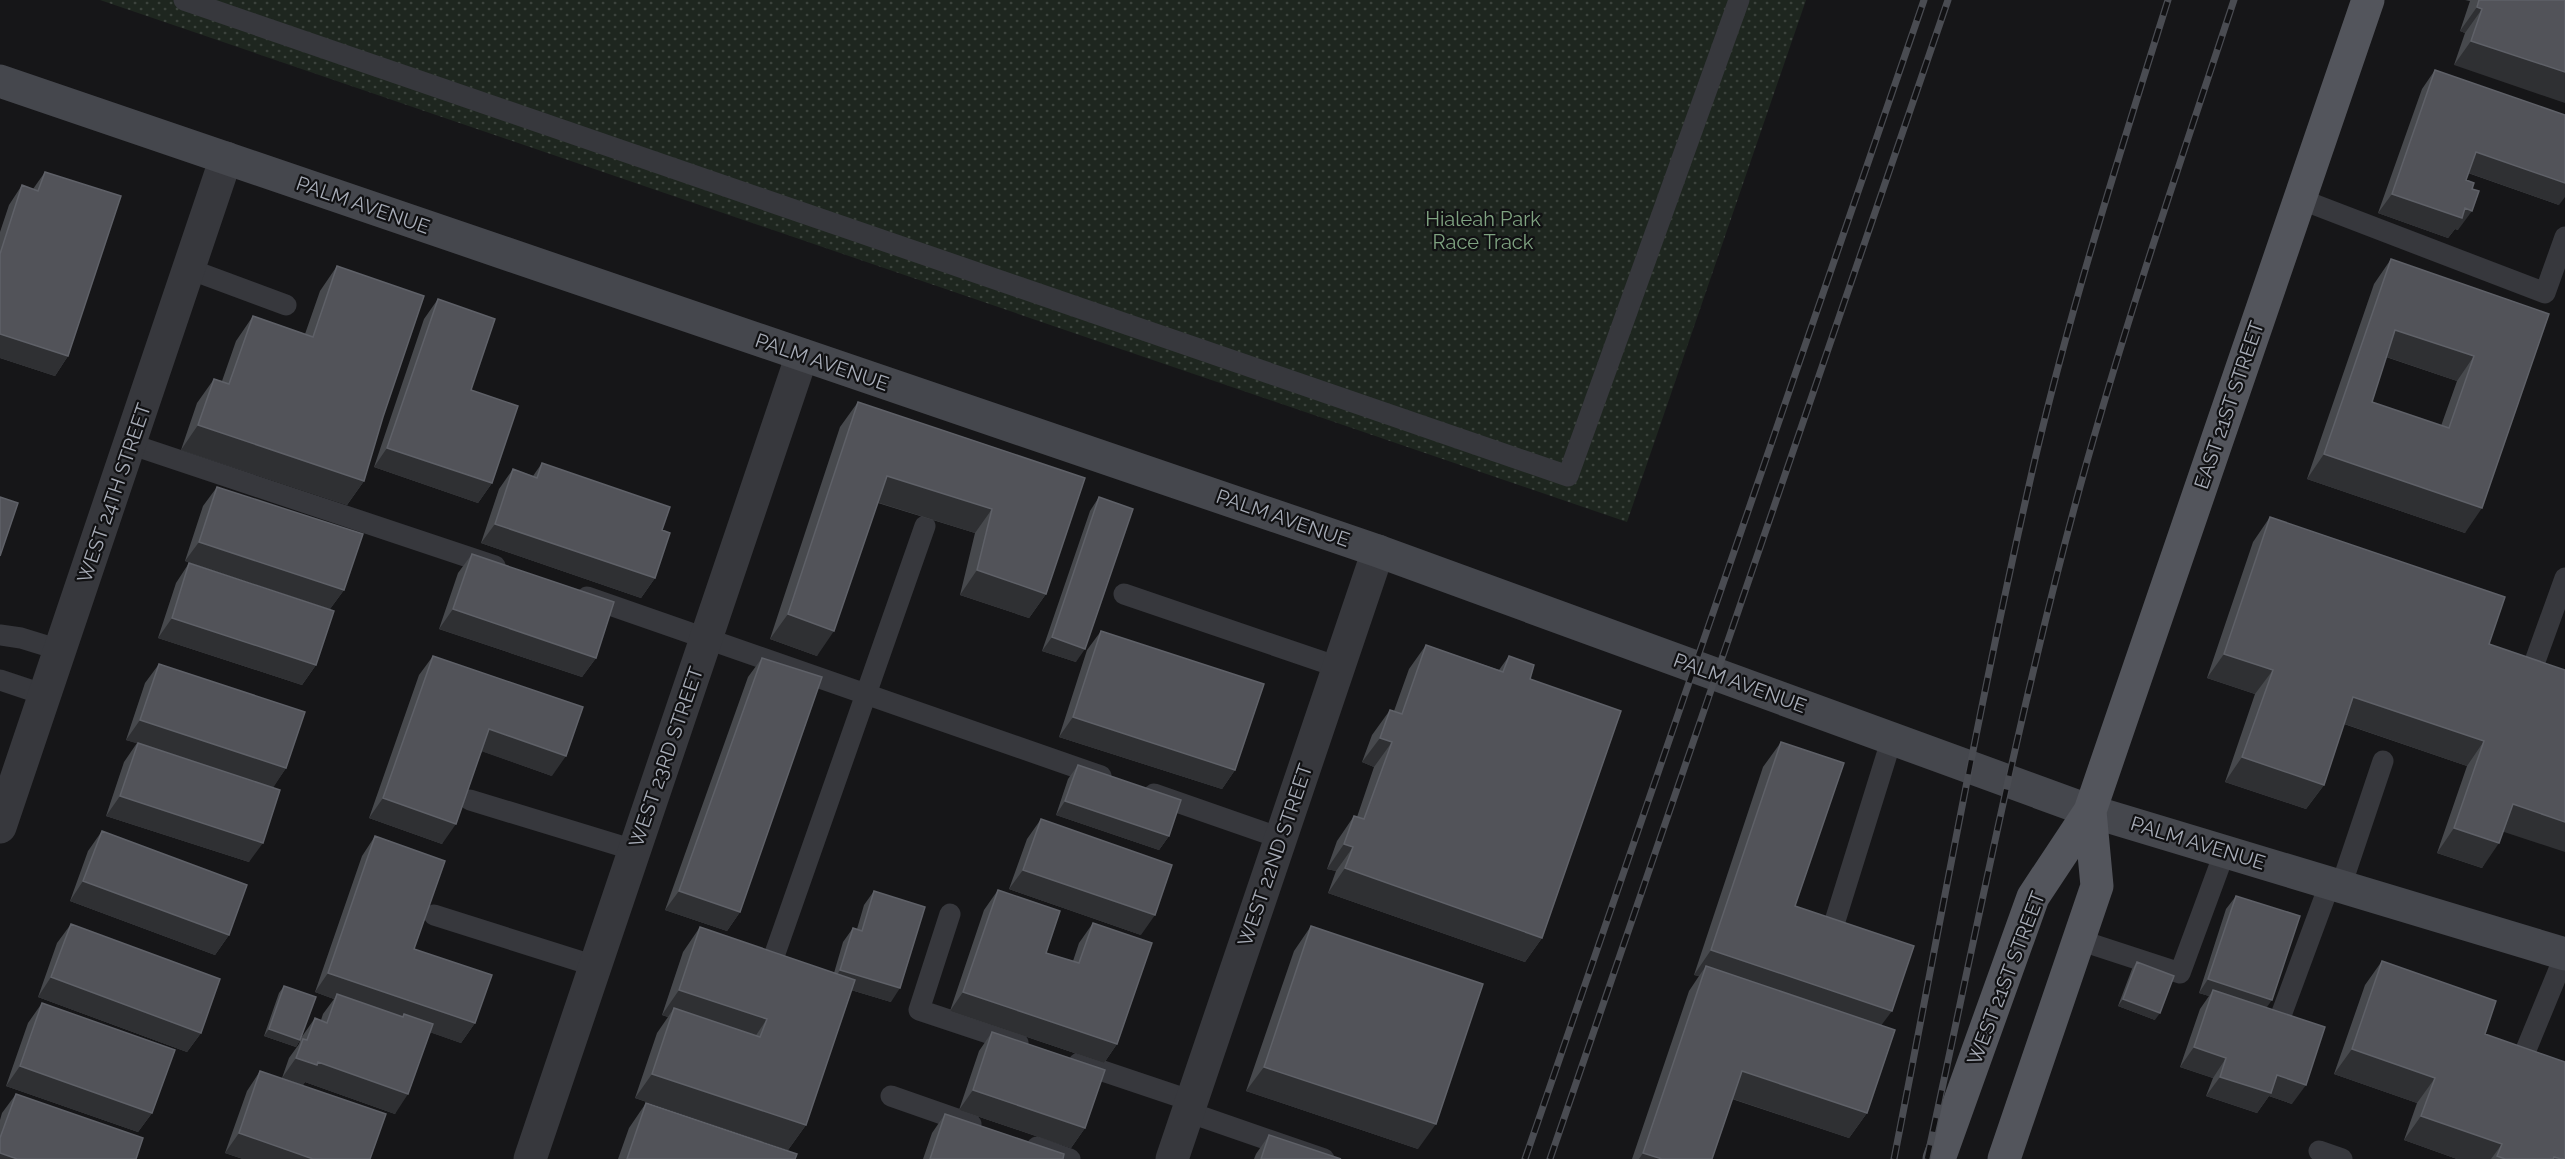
<svg xmlns="http://www.w3.org/2000/svg" width="2565" height="1159" font-family="Raleway,sans-serif">
<style>
.green{fill:url(#green-dots)}
.lines{fill:none;stroke-linecap:round;stroke-linejoin:round}
.service{stroke:#37383d;stroke-width:21}
.minor{stroke:#37383d;stroke-width:33}
.tertiary{stroke:#37383d;stroke-width:33}
.secondary{stroke:#45474d;stroke-width:33}
.primary{stroke:#53555c;stroke-width:33}
.rail-casing{stroke:#4a4c52;stroke-width:7}
.rail{stroke:#111113;stroke-width:4.5;stroke-dasharray:14;stroke-linecap:butt}
.wall{fill:#47494d;fill-rule:evenodd}
.shaded-wall{fill:#2f3033}
.building{fill:#525359;stroke:#5f6168;stroke-width:1.5;fill-rule:evenodd}
.labels{text-anchor:middle;stroke-width:4.5;stroke-linejoin:round;paint-order:stroke}
.street-label{font-size:20px;fill:#a8adb8;stroke:#111113}
.park-label{font-size:20px;fill:#7fa381;stroke:#111113}
</style>
<defs>
<pattern id="green-dots" width="8" height="8" patternUnits="userSpaceOnUse" patternTransform="scale(1.5)"><rect width="8" height="8" fill="#1e261f"/><path d="M2 2h.1M6 6h.1" fill="none" stroke="#3c433d" stroke-width="1.8" stroke-linecap="round"/></pattern>
</defs>
<rect width="100%" height="100%" fill="#161618"/>
<!-- green -->
<path class="green" d="M100,0h1706l-179,522z"/>
<g class="lines">
<!-- service -->
<path class="service" d="M184,0l1384,476 171,-476
M2300,199l245,94 20,-56
M189,269l97,36
M130,444l365,122
M1124,594l214,73
M587,597l514,179
M0,635l21,3 39,12
M2534,664l31,-86
M0,680l45,15
M1154,794l126,44
M470,800l164,50
M2341,886l42,-125
M950,914l-31,96 99,33
M434,915l161,51
M1835,921l57,-183
M2079,940l101,33 45,-122
M773,959l152,-433
M2280,1018l50,-135
M2523,1057l42,-102
M1079,1063l113,38
M891,1096l80,28
M1188,1112l136,47
M1037,1147l33,12
M2319,1151l23,8"/>
<!-- minor -->
<path class="minor" d="M0,827l226,-669
M1172,1159l206,-608"/>
<!-- tertiary -->
<path class="tertiary" d="M530,1159l272,-804"/>
<!-- secondary -->
<path class="secondary" d="M0,81l1378,470 712,260 475,143"/>
<!-- primary -->
<path class="primary" d="M1939,1159l94,-262 57,-86 278,-811
M2004,1159l93,-273 -7,-75"/>
<!-- rail casing -->
<g class="rail-casing">
<path id="rail" d="M1525,1159l399,-1159
M1550,1159l398,-1159
M1894,1159c45,-229 86,-459 138,-687 37,-160 87,-316 136,-472
M1927,1159c49,-226 93,-453 154,-676 45,-163 100,-323 153,-483"/>
</g>
<!-- rail -->
<use href="#rail" class="rail"/>
</g>
<!-- wall -->
<path class="wall" d="M2465,0h100l-111,65 11,-32 -5,-2 10,-30z
M2435,70l124,135 -91,-32 -2,7 -8,50 -3,-1 -7,9 -70,-25 44,-124z
M45,172l23,184 -13,20 -55,-18v-126l9,-27 13,-20 11,4z
M2391,259l158,55 -84,219 -158,-54 67,-195zM2386,357l71,24 -16,45 -69,-24z
M337,266l46,151 -19,64 -17,24 -166,-55 16,-47 17,-24 8,2 14,-40 17,-25 52,18 15,-43z
M438,299l33,91 21,93 -14,20 -104,-36 50,-148z
M858,402l227,76 -39,116 -17,24 -69,-23 15,-62 -97,-30 -61,153 -47,-17 70,-212z
M542,463l120,67 -7,48 -14,20 -160,-55 18,-54 14,-20 20,7z
M217,487l127,103 -14,19 -145,-48 18,-55z
M1099,497l-23,165 -34,-11 48,-140z
M2270,517l219,127 14,187 -21,37 -45,-15 30,-87 -123,-42 -20,61 -18,24 -81,-27 30,-88 -48,-16 46,-136z
M472,554l124,104 -14,19 -143,-48 19,-56z
M189,563l127,102 -14,20 -144,-47 18,-55z
M1101,631l134,139 -13,19 -163,-52 28,-87z
M1426,645l73,25 10,-14 21,23 12,259 -17,24 -197,-69 8,-22 -9,-2 10,-28 17,-25 3,1 17,-50 -12,-5 10,-27 18,-25 4,1 15,-42z
M433,656l119,120 -70,-25 -40,93 -73,-26 50,-143z
M762,658l-22,254 -13,19 -62,-21 83,-233z
M159,664l127,104 -13,19 -24,75 -143,-46 18,-54 13,-19 -11,-3 19,-57z
M1781,742l14,164 86,120 -14,87 -18,25 -117,-39 -20,60h-80l57,-168 10,-15 -5,-1 69,-208z
M1078,765l91,71 -10,14 -103,-35 12,-36z
M1041,819l100,116 -132,-46 18,-50z
M102,831l127,104 -14,20 -145,-54 18,-50z
M375,836l39,113 61,74 -14,20 -31,-11 -35,82 -90,-32 -2,3 -21,-7 7,-20 10,-14 2,-6 14,-20 6,2 2,-6 11,-15 -19,-7 47,-136z
M998,890l48,63 27,8 6,-18 14,-20 24,121 -13,19 -154,-52 34,-101z
M874,891l17,111 -40,-12 -45,135 -18,25 -153,-52 22,-65 11,-16 -6,-2 21,-63 17,-25 134,46 9,-31 10,-14 4,1 7,-24z
M2236,896l56,208 -23,-8 -12,17 -51,-17 7,-18 -33,-11 20,-58 9,-13 -10,-3 27,-84z
M71,924l130,109 -14,19 -149,-55 19,-54z
M1311,926l107,223 -172,-58 48,-140z
M2382,961l103,73 80,125h-108l-53,-19 13,-37 -83,-29 31,-89z
M2137,962l18,58 -37,-14 14,-37z
M284,986l16,54 -4,7 -32,-11 15,-43z
M42,1003l110,110 -14,19 -132,-46 22,-63z
M992,1032l93,96 -14,20 -112,-38 20,-59z
M260,1071l110,88h-127l-18,-6 22,-62z
M16,1094l-16,65v-39l2,-7z
M646,1103l149,56h-177l11,-31z
M945,1114l118,45h-140l9,-26z
M1269,1135l72,24h-87l2,-5z"/>
<!-- shaded-wall -->
<path class="shaded-wall" d="M2477,7l5,2 -17,24 -5,-2z
M2471,41l94,31v31l-111,-38z
M2476,152l89,31v14l-6,8 -96,-34z
M2392,194l73,14 7,3 -14,19 -3,-1 -7,9 -70,-25z
M2395,330l79,26 -17,25 -79,-27z
M0,334l68,22 -13,20 -55,-18z
M198,425l166,56 -17,24 -166,-55z
M387,448l105,35 -14,20 -104,-36z
M2324,454l158,54 -17,25 -158,-54z
M887,476l105,33 -17,24 -105,-33z
M495,524l160,54 -14,20 -160,-55z
M199,542l145,48 -14,19 -145,-48z
M977,570l69,24 -17,24 -69,-23z
M453,609l143,49 -14,19 -143,-48z
M788,614l46,17 -17,25 -47,-17z
M172,618l144,47 -14,20 -144,-47z
M1052,637l33,12 -9,13 -34,-11z
M2224,654l49,16 -18,24 -48,-16z
M2353,697l131,44 -17,25 -131,-45z
M1073,717l162,53 -13,19 -163,-52z
M140,720l146,48 -13,20 -147,-48z
M489,729l77,27 -14,20 -77,-27z
M1380,738l12,4 -18,25 -12,-5z
M2242,757l82,28 -18,24 -81,-27z
M120,796l143,47 -14,19 -143,-46z
M383,798l73,26 -14,20 -73,-26z
M1065,801l104,35 -10,14 -103,-35z
M2513,804l52,18v30l-70,-23z
M2454,828l45,15 -17,25 -45,-15z
M1344,844l9,3 -17,24 -9,-2z
M1345,868l197,70 -17,24 -197,-69z
M1023,870l132,45 -14,20 -132,-46z
M83,881l146,54 -14,20 -145,-54z
M679,891l61,21 -13,19 -62,-21z
M1711,950l181,61 -18,24 -168,-69 -7,10 -5,-1z
M840,970l60,18 -9,14 -60,-18z
M328,973l147,50 -14,20 -61,-21 4,-8 -5,7 -62,-27 -3,5 -19,-7z
M51,977l150,56 -14,19 -149,-55z
M2208,979l64,21 -10,14 -49,-24 -4,6 -10,-3z
M679,990l88,29 -17,25 -76,-36 -6,9 -6,-2z
M963,992l154,52 -13,19 -154,-52z
M2123,999l37,14 -5,7 -37,-14z
M269,1029l31,11 -4,7 -32,-11z
M2194,1047l32,11 -13,20 -33,-11z
M2352,1049l83,29 -18,25 -83,-29z
M296,1058l22,4 90,32 -13,20 -90,-32 -2,3 -21,-7z
M20,1066l132,47 -14,19 -132,-46z
M1264,1067l172,57 -18,25 -172,-58z
M1742,1071l125,42 -18,25 -125,-42z
M652,1074l154,51 -18,25 -153,-52z
M2277,1075l29,10 -14,19 -23,-8 -12,17 -51,-17 14,-19z
M973,1090l112,38 -14,20 -112,-38z
M2421,1116l81,28 -11,15h-34l-53,-19z
M239,1133l74,26h-70l-18,-6z
M0,1153l17,6h-17z
M1643,1153l19,6h-23z"/>
<!-- building -->
<path class="building" d="M2479,0h86v72l-94,-31 11,-32 -5,-2z
M2435,70l130,45v68l-89,-31 -10,28 8,3 -2,6 7,2 -7,20 -7,-3 -3,10 -70,-24z
M45,172l76,24 -53,160 -68,-22v-80l22,-69 16,6z
M2391,259l158,55 -67,194 -158,-54zM2395,330l79,26 -25,72 -77,-26z
M337,266l87,30 -41,121 -19,64 -166,-56 16,-46 15,5 24,-68 60,21z
M438,299l57,20 -24,71 47,16 -26,77 -105,-35z
M858,402l227,76 -39,116 -69,-24 15,-61 -105,-33 -53,155 -46,-17z
M542,463l128,44 -8,23 8,3 -15,45 -160,-54 18,-55 24,9z
M217,487l146,47 -19,56 -145,-48z
M0,497l18,6 -18,53z
M1099,497l34,12 -48,140 -33,-12z
M2270,517l235,80 -16,47 76,26v152l-52,-18 -14,39 -45,-15 30,-87 -131,-44 -29,88 -82,-28 31,-87 -49,-16z
M472,554l142,48 -18,56 -143,-49z
M189,563l145,48 -18,54 -144,-47z
M1101,631l163,53 -29,86 -162,-53z
M1426,645l77,27 6,-16 25,9 -4,14 91,32 -79,227 -197,-70 8,-21 -9,-3 10,-28 10,3 28,-77 -12,-4 10,-28 12,4z
M433,656l150,51 -17,49 -77,-27 -33,95 -73,-26z
M762,658l60,19 -82,235 -61,-21z
M159,664l146,48 -19,56 -146,-48z
M1781,742l63,21 -49,143 119,40 -22,65 -181,-61z
M138,743l142,47 -17,53 -143,-47z
M1078,765l103,35 -12,36 -104,-35z
M1041,819l131,46 -17,50 -132,-45z
M102,831l145,54 -18,50 -146,-54z
M375,836l70,25 -31,88 78,26 -17,48 -147,-50z
M998,890l62,21 -14,42 33,10 14,-40 59,20 -35,101 -154,-52z
M874,891l51,16 -25,81 -60,-18 13,-42 9,3z
M2236,896l64,20 -28,84 -64,-21z
M71,924l149,55 -19,54 -150,-56z
M1311,926l172,58 -47,140 -172,-57z
M700,927l155,53 -49,145 -154,-51 22,-66 86,29 7,-18 -88,-29z
M2382,961l114,40 -11,33 80,28v97h-4l-7,-2 -1,2h-48l-8,-3 5,-12 -81,-28 14,-38 -83,-29z
M2137,962l37,14 -14,37 -37,-14z
M1706,966l189,64 -28,83 -125,-42 -30,88h-50l-19,-6z
M284,986l32,11 -16,43 -31,-11z
M2213,990l112,37 -19,58 -29,-10 -6,18 -51,-16 6,-19 -32,-11z
M337,994l66,23 1,-3 29,10 -25,70 -90,-32 -1,3 -21,-7 7,-19 4,1 8,-22 12,5z
M42,1003l133,47 -23,63 -132,-47z
M992,1032l113,38 -20,58 -112,-38z
M260,1071l126,43 -16,45h-57l-74,-26z
M16,1094l127,44 -7,21h-119l-17,-6v-15z
M646,1103l151,51 -2,5h-168z
M945,1114l119,40 -1,5h-133z
M1269,1135l72,24h-80z"/>
<g class="labels">
<!-- street labels -->
<g class="street-label">
<text transform="translate(363 205) rotate(19)" y="7">PALM AVENUE</text>
<text transform="translate(822 362) rotate(19)" y="7">PALM AVENUE</text>
<text transform="translate(2229 405) rotate(-71)" y="7">EAST 21ST STREET</text>
<text transform="translate(114 493) rotate(-71)" y="7">WEST 24TH STREET</text>
<text transform="translate(1283 518) rotate(19)" y="7">PALM AVENUE</text>
<text transform="translate(1740 683) rotate(20)" y="7">PALM AVENUE</text>
<text transform="translate(666 757) rotate(-71)" y="7">WEST 23RD STREET</text>
<text transform="translate(2198 843) rotate(17)" y="7">PALM AVENUE</text>
<text transform="translate(1275 855) rotate(-71)" y="7">WEST 22ND STREET</text>
<text transform="translate(2006 978) rotate(-69)" y="7">WEST 21ST STREET</text>
</g>
<!-- park labels -->
<g class="park-label">
<text x="1483" y="226">Hialeah Park<tspan x="1483" dy="23">Race Track</tspan></text>
</g>
</g>
</svg>
